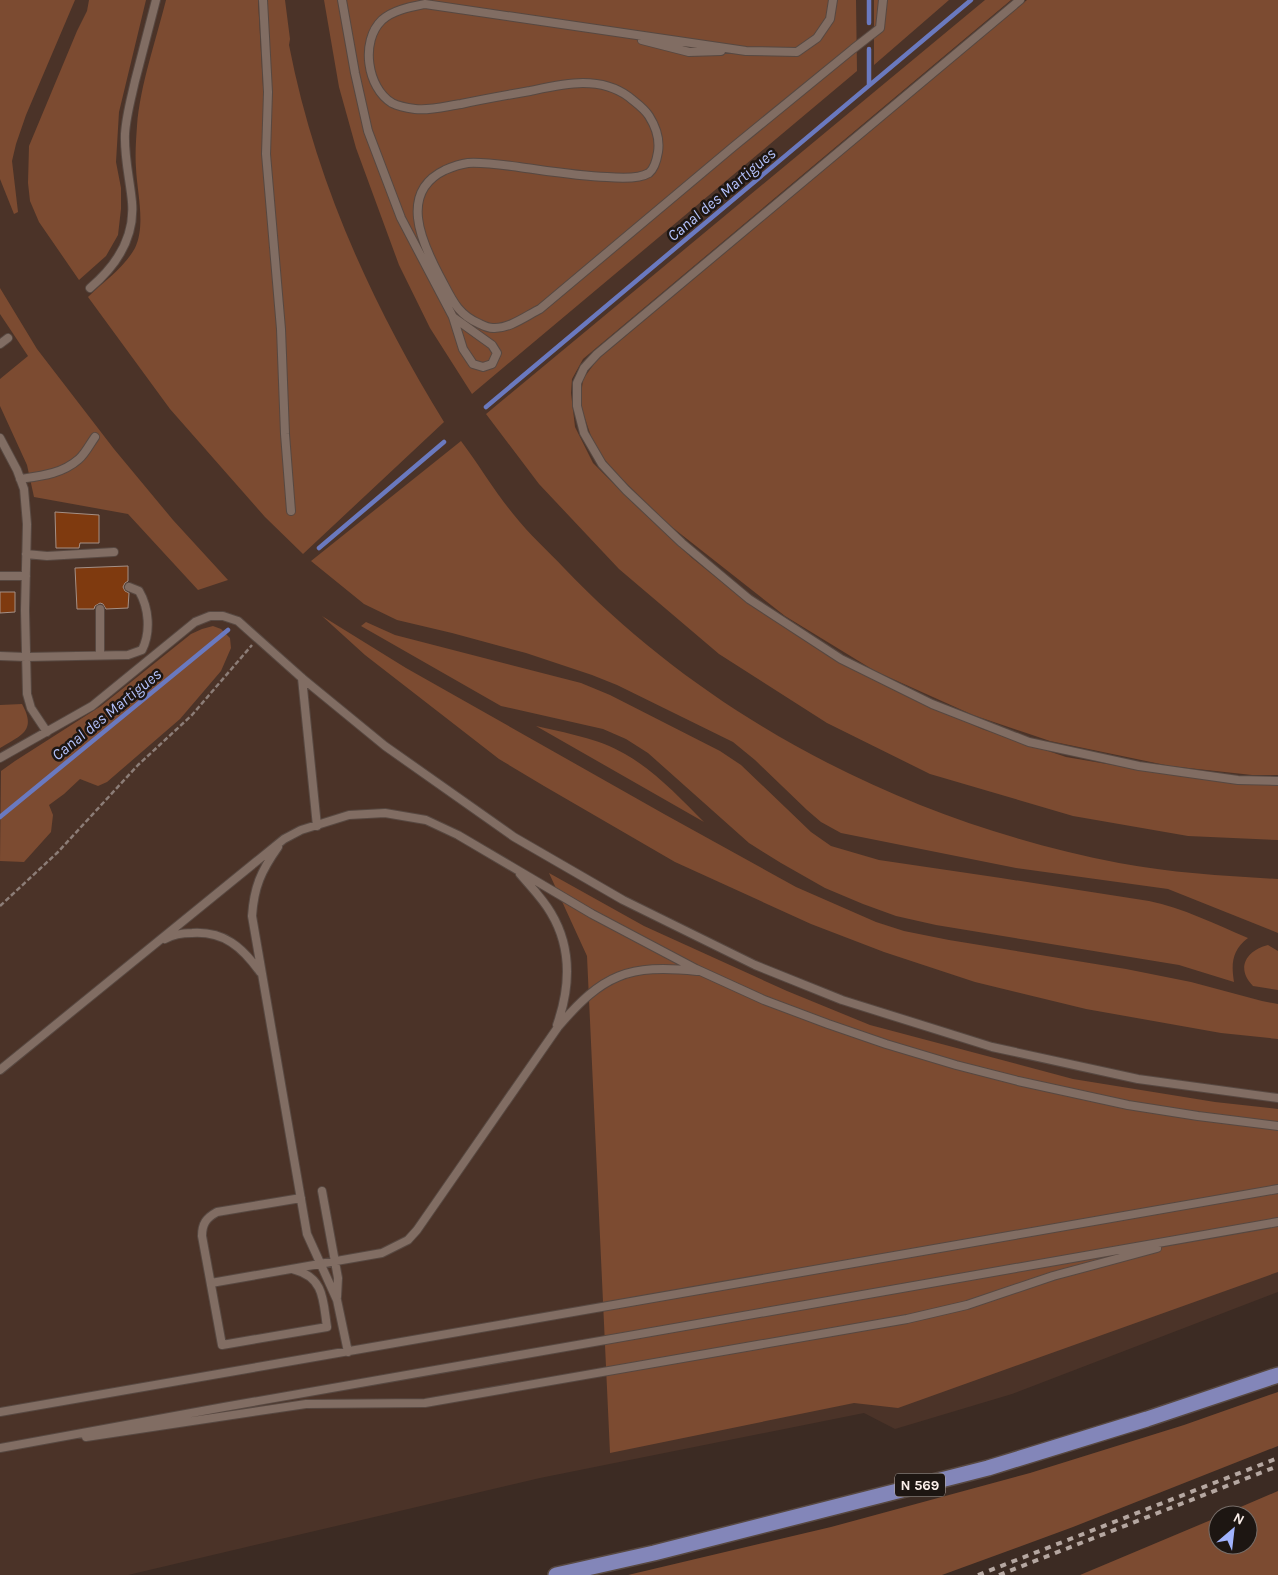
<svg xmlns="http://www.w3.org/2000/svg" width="1278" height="1575" font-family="Karla,sans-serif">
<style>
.built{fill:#4b3328}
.green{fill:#7c4b31}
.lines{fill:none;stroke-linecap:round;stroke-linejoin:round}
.stream{stroke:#6a79bf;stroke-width:4.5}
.building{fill:#7f3a0f;stroke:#a59086}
.lane-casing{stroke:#574841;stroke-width:10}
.primary-casing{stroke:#574841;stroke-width:18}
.path{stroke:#8c7d77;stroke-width:2.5;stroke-dasharray:5 2.5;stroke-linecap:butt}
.lane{stroke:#816d63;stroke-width:8}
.primary{stroke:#8386b9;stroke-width:15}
.rail{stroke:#b5a7a1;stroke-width:4;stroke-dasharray:6 6;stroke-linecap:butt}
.labels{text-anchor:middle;stroke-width:5;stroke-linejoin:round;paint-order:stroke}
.shield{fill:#1d1612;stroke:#b8aea9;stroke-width:1}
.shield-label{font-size:14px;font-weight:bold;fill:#fbefea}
.water-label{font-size:16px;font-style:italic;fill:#b3c1fb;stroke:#1d1612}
</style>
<rect width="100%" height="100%" fill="#3c2b23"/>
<!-- built -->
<path class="built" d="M0,0h1278v1292l-266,102 -117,35 -31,-16 -324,65 -412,97h-128z"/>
<!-- green -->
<path class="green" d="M0,0h75l-49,115 -10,29 -4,17 6,51 -4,2 -14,-35z
M89,0h57l-27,112 -3,50 5,26v21l-3,26 -12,21 -27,24 -40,-58 -9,-21 -2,-18 1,-37 48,-115 10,-20z
M166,0h92l6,104 6,-4 -5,-100h20l5,39 -1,6c26,135 83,260 155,377l-141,132 -38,-37 -95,-108 -82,-112c16,-16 36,-29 47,-49 11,-23 2,-56 1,-80 -1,-13 0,-28 1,-42 3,-40 19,-86 29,-126z
M324,0h532l1,71 -385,323 -42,-66 -31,-63 -43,-117 -17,-61z
M874,0h75l-75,65z
M985,0h26l-428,359 -11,20 -1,14 4,34 18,36 38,38 61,57 55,44 69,46 84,44 82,37 84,28 82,14 90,12 40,2v55l-90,-4 -115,-20 -143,-42 -103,-51 -108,-69 -100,-85 -80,-85 -53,-70z
M1027,0h251v775h-26l-82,-9 -120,-25 -77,-26 -98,-44 -90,-55 -117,-92 -48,-47 -16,-18 -12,-20 -12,-35 3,-25 14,-19z
M0,288l37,61 77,100 59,71 55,60 -30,10 -70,-76 -94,-17 -7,-32 -27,-59v-27l28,-23 -28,-42z
M461,441c18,24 34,51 53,74 15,19 34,36 50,53 147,154 347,255 555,295 53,10 106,13 159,16v54l-110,-44 -152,-21 -175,-35 -20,-11 -14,-12 -52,-50 -22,-18 -116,-57 -25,-10 -66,-22 -74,-20 -55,-13 -33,-16 -53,-43z
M322,616l84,52 258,146 132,73 80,35 28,9 45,9 177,29 65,13 71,19 16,3v35l-57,-6 -135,-24 -111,-27 -91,-30 -73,-28 -136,-62 -131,-76 -45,-27 -134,-104z
M366,622l29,13 186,48 29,12 110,56 21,14 70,67 20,14 48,14 122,18 148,23c34,7 66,23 99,37 -16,12 -17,26 -14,44l-55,-17 -243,-40 -40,-9 -33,-12 -38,-16 -44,-25 -32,-20 -101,-90 -22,-14 -23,-10 -102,-23 -140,-80z
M213,626l8,3 9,9 1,10 -10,23 -41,48 -73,63 -9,4 -18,-7 -16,15 -15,11 4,10 -2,17 -27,30 -24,-1 1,-90 14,-10 86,-55 90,-72 11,-5z
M22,704c15,27 -1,31 -22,44v-43z
M536,726c29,7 62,12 89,28 30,17 55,44 79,68z
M549,873l95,53 143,65 83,34 203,54 142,23 63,7v163l-380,136 -44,-5 -244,50 -23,-497z
M1268,945l10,6v39l-25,-4c-18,-18 -6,-36 15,-41z
M1278,1392v54l-205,81 -131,48h-314l203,-48 199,-54 154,-48z
M1278,1491v84h-198l138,-58v28h30v-30h-26z"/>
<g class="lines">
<!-- stream -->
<path class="stream" d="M869,0v23
M869,49v36
M486,407l485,-407
M319,548l125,-106
M0,817l228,-187"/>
</g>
<!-- building -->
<path class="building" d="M55,512l44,3v28h-19l-1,5h-23z
M128,566v15l-3,2 -2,4 2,4 4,2 -1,15 -22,1 -3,-5 -3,-1 -5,3 -1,3h-17l-2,-41z
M0,592h15v20l-15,1z"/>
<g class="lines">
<!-- lane casing -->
<g class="lane-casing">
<path id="lane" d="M263,0l5,92 -2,62 15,175 4,105 6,77
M342,0l13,73 13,58 33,87 52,99 10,32 10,15 10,3 9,-3 5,-11 -5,-8 -39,-28
M833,0l-3,19 -13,19 -20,14 -51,-1 -321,-47c-15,3 -32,6 -43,16 -22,21 -15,68 10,83 6,3 16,5 23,6 14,2 32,-3 46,-5 23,-5 46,-9 69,-13 33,-7 69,-16 99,6 7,6 15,11 20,19 7,11 11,23 9,36 -1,6 -4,17 -9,21 -10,6 -31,5 -42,4 -29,-1 -59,-6 -88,-10 -16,-2 -35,-5 -51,-4 -7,1 -16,4 -23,7 -46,22 -24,71 -6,105 12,22 17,39 41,49 4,2 8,4 13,4 16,1 33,-12 47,-19l193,-162 120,-98 27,-21 3,-28
M1020,0l-423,354 -13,14 -7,15v23l7,27 18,31 24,26 56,53 67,56 92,60 91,45 97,38 110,24 99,14 40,1
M642,40l47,12 32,-1
M90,288c26,-22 45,-51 42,-86 -2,-22 -8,-45 -7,-68 1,-18 6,-35 10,-53 7,-27 14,-54 21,-81
M0,344l8,-6
M0,438l17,32 7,19 3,35 -2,86 2,84 4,14 16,24
M20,479c21,-3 42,-5 59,-20 6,-5 11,-15 16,-22
M26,554l21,2 67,-4
M0,576h26
M100,655v-46
M0,656l26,1 102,-2 14,-5c9,-18 7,-42 -3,-59l-10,-4
M302,678l15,148
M0,758l92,-52 103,-84 15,-6h13l15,5 64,57 83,68 129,91 109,63 132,65 87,35 150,47 146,32 140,19
M278,847c-17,24 -24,40 -26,69l55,318 30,66 11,52
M520,874c11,13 23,25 31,39 21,35 19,75 6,112
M165,939c9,-5 17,-6 27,-6 32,-2 50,14 68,39
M0,1070l284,-231 17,-9 48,-15 36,-2 41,7 32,15 134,79 104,55 68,31 64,24 58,20 70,21 62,16 110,24 70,11 80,10
M322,1191l16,87 -1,19
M295,1270c30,8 28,32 32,57l-105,18 -20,-109c0,-12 4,-18 15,-24l84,-14
M211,1283l171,-30 26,-13 9,-10 141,-203c45,-53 70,-63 139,-56
M0,1412l1278,-223
M86,1437l220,-33 119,-1 482,-84 60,-14 86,-29 104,-28
M0,1448l224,-41 1054,-185"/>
</g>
<!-- primary casing -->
<g class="primary-casing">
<path id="primary" d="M556,1575l98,-22 334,-85 159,-49 131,-44"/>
</g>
<!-- path -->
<path class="path" d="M0,906l58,-54 80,-87 54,-50 60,-70"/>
<!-- lane -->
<use href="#lane" class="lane"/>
<!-- primary -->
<use href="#primary" class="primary"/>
<!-- rail -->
<path class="rail" d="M978,1575l300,-117
M999,1575l279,-109"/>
</g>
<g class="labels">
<!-- shield labels -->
<rect class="shield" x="895" y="1473.5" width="50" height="23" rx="4"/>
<g class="shield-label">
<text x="920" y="1490">N 569</text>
</g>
<!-- water labels -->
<g class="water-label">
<text transform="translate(721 194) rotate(-40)" y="6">Canal des Martigues</text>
<text transform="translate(106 714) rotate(-39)" y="6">Canal des Martigues</text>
</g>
</g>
<!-- north arrow -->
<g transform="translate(1233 1530) rotate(28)"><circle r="24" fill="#1d1612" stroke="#766d68"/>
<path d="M0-4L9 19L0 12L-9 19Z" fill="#a1b3fd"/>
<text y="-8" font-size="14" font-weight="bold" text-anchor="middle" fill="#fbefea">N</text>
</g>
</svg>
